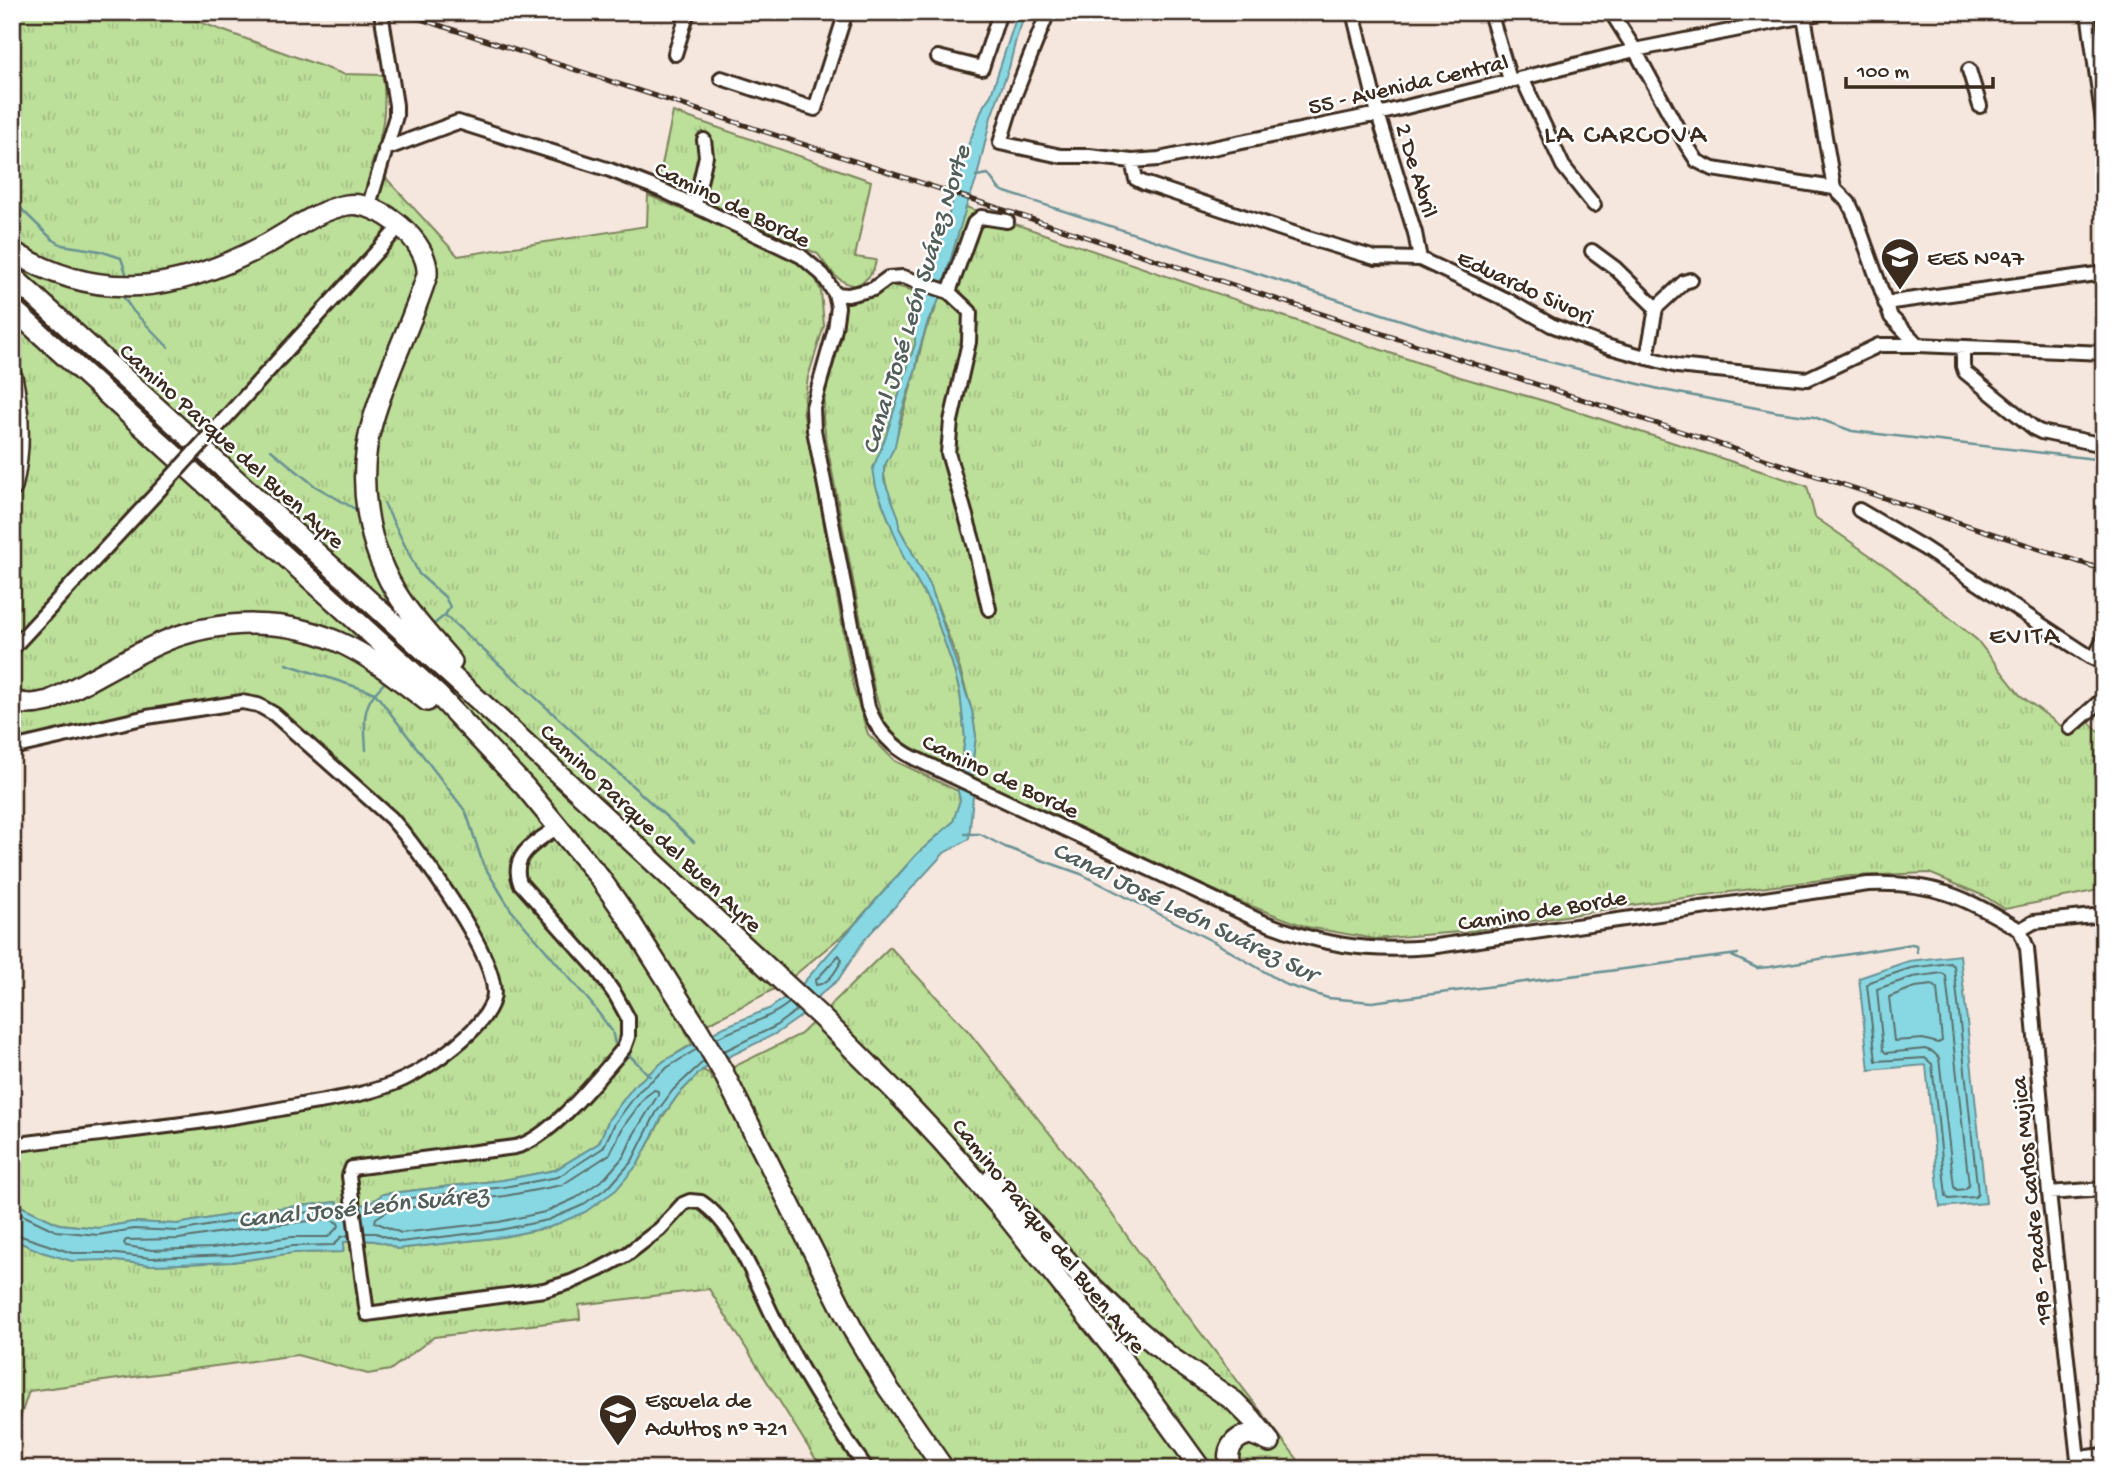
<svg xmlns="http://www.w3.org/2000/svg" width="2116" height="1481" font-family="'Gochi Hand',sans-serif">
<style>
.grass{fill:url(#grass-tufts);stroke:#7c845c;stroke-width:2}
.water{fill:#88d8e3;stroke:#699294;stroke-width:2}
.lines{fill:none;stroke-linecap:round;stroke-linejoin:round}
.shore{stroke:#5a706d;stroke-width:2}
.stream{stroke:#699294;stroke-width:2.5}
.minor-casing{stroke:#3b2a1e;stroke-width:18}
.highway-casing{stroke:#3b2a1e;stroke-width:24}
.minor{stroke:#fff;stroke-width:12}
.highway{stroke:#fff;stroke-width:19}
.rail-casing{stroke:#3b2a1e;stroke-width:5}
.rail{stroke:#fff;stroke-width:2.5;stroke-dasharray:8;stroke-linecap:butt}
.minor-bridge-casing{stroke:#3b2a1e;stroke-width:18;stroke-linecap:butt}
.minor-bridge{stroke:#fff;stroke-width:12}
.labels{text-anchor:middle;stroke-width:5;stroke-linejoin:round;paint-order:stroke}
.street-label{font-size:24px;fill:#3b2a1e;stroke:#fff}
.poi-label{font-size:24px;fill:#3b2a1e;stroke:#fff;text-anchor:start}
.water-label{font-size:26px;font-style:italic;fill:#525e59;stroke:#fff}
.neighbourhood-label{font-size:26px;letter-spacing:2px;fill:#3b2a1e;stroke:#fff}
.quarter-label{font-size:28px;letter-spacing:2px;fill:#3b2a1e;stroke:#fff}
</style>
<defs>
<pattern id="grass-tufts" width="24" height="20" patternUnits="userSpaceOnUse" patternTransform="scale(1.75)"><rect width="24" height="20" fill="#bcdf99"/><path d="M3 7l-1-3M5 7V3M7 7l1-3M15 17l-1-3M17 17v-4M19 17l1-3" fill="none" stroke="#a2c083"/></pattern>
</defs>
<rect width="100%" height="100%" fill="#f5e6de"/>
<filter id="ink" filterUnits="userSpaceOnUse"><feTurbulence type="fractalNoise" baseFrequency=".0143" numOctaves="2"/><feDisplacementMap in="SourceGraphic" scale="14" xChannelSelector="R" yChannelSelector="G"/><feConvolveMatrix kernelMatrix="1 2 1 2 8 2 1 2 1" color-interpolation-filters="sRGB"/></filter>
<g filter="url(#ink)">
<!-- grass -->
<path class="grass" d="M12,12h160l171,62 40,1c4,36 0,58 -12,91l14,11 73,79 189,-30 1,-31 110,47 42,21 14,12 7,16 3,35 -16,51 -5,33 51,280 14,44 27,27 63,30 2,9 -7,22 -37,33 -65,73 -67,56 -86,45 -13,1 7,14 -28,17 -30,25 -25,33 -10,24 -44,27 -52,10 -120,14 -14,10 -28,4 -5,-6 -84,9 -75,13 -44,-2 -35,6 -39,-4 -47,-22v-57l259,-34 133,-32 37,-23 53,-59 -5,-32 -83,-130 -132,-121 -32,-12 -230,46z
M673,112l198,69 -16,76 21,3c-2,14 -9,20 -21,26 -19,-5 -26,-16 -37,-32l-159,-75z
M966,207l494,170 88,25 259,84 8,31 76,53 86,70 43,55 41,31 17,-15 26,26v128l-5,25 -94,19 -21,-13 -55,-23 -78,3 -205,27 -175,28 -96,8 -68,-12 -64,-24 -128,-57 -142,-69v-19l3,-22 -4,-25 -15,-52 -27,-74 -31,-57c0,-20 -15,-36 -15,-56 0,-12 9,-19 11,-30 7,-24 14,-48 21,-73 5,-19 7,-39 18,-56z
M892,285l30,8 -7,34v17l-29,92 -12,33 2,18 15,38 25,55 16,27 20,56 8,30 5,45 -5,33 -58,-28 -18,-20 -10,-34 -48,-249 -3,-22 2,-24 17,-58 -1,-37c20,2 32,-5 51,-14z
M890,947l78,84 127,159 37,53 173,226h-483l-113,-180 -130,16 1,14 -146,18 -44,33 -22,4 -71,-19 -268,36 -12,36 -5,-1v-189l2,3 28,12 30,8h35l44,5 81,-3 61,-9 50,-1 1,-10c20,-2 36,-4 53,7l105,-12 48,-10 88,-63 24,-46 16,-23 24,-25 7,3 3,7 11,-8 78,-38z"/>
<!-- water -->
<path class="water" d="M1018,12h8l-10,27 -7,29 -18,49 -15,64 -10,26 -28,95 -10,19 -10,33 -2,14 -15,46 -6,32 -11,21v13l15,38v10l31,57 42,126 4,25 -3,22v37l-4,44 -25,14 -79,86 -27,41 -17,14 -21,23 -23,16 -75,37 -24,25 -16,22 -24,47 -22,26 -31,22 -35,15 -48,10 -105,12c-17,-11 -32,-9 -53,-7l-1,10 -50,1 -61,9 -81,3 -44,-5 -35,1 -30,-9 -28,-12 -2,-38 47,22 39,4 35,-6 44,2 75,-13 85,-9 4,5 28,-3 14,-10 120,-14 52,-10 44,-27 10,-24 25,-33 30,-25 60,-34 47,-19 32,-25 113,-128 37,-33 7,-22 -2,-9 7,-53 -5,-46 -8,-29 -20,-56 -28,-49 -28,-71 -3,-19 13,-32 29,-92v-17l7,-34 12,-27 35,-123 15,-38 7,-10z
M1960,955l26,248 -46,4 -14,-142 -57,5 -10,-92 50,-17z"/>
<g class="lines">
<!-- shore -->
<path class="shore" d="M839,955l3,5c-6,11 -13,24 -26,25l-1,-4z
M1950,963l4,3 24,228 -3,3 -26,2 -3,-3 -14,-132 -7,-6 -49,3 -9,-76 2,-3 42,-14z
M1942,973l4,3 23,209 -4,4 -8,1 -3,-3 -15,-129 -6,-6 -8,-3 -39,4 -3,-3 -6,-61 36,-12z
M1933,985l4,3 5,53 -4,2 -15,-4 -29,2 -5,-44 26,-10z
M717,1038c24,-12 51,-18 72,-35
M724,1051l50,-24 23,-17
M654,1090l4,1v4l-24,39 -10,22 -19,22 -29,20 -31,14 -46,10 -98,11 -26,-11 1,-4 13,-8 116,-14 57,-11 48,-31 13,-27 22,-30z
M12,1210l44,21 42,4 36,-6 44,2 75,-13 79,-8 7,4h7
M362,1212l10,-2 14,-9 118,-14 54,-10 45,-29 12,-25 24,-32 29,-24 29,-18
M329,1219l9,4 1,3 -11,11h-36l-80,11 -60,2 -26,-4 -2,-3 2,-3 53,-1 75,-12z
M12,1233l60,20h36l43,5 81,-3 61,-9 41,-1 7,-8 8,-2
M364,1233h12l24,9 100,-12 48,-10 33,-14 30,-21 21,-24 24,-48 17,-23 31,-29"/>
<!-- stream -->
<path class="stream" d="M976,176l12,-2 11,15 6,3 461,149 197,49 114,22 37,5 38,14 252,29
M12,200l40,39 10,6 38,6 21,7 5,15
M122,295l11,16 35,36
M271,450l44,36 40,23
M384,503l35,71 26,23 5,10 -5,8 -12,10
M445,615l249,227
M286,664l89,29c-14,17 -10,36 -9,57
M385,682l-10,11 91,119 17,52 28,46 80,93 21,28 3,12
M965,834h15l25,13 76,27 135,69 71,42 41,13 44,4 366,-48
M1732,956l25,12 13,-1 142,-23 4,1 1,7
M630,1056l20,20"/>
<!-- minor casing -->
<g class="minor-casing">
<path id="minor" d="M1048,12l-34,85 -14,46 61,13h28l43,5 27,-2 219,-45 257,-64 190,-38
M1353,12l25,102 37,119 5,26
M1490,12l20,68
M1611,12l24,38 51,94 11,17 16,8 121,19
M2088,12l16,117
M1804,16l30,172 15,15 6,13 36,101 27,28 186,8
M675,54l13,-42
M938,57l44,11 18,-56
M1969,70l11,36
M721,78l94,31 31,-97
M1522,78l41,88 31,39
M385,149l73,-27 152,48 54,21 137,65 22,19 12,19 3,13 -3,22 -22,78 1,23 54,277c9,24 24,40 46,51l344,162c59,24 108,33 172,27l438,-63c65,-3 97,13 152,46
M1132,161l4,18 8,4 161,54 70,21 45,1 91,43 40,23 55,21 71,20 130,13 72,-34h39
M695,205l11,-49 -2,-16
M368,208l28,-92v-11l-15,-93
M1592,251l23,17 41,40 -9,50
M949,292l25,-69 7,-6 26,4
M835,294l13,1 17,-4 8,-2 15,-11 15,-1 46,15 21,20 -1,30 -18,79 -3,32 26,91 15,65
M1885,303l219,-30
M1656,308l28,-26 7,-2
M1963,347v19l2,6 70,57 6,3 63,13
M220,424l180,-198
M2102,445l2,-15
M1859,510l65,38 165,108 15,7
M12,649l153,-165
M2098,660l-1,-7 7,-14
M2070,728l34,-30
M12,748l135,-31 95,-15 16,3 16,9 117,104c25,28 113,145 102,181 -8,30 -62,67 -89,80 -31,15 -69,20 -103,26 -95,19 -193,27 -289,40
M558,827c-19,13 -49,27 -38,56l77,86 19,27 12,22v19l-4,11c-25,29 -73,91 -109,99l-163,21 -3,8 18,138 177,-24 27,-8 29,-13 26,-14 34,-26 23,-25 7,-3 11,1c39,26 60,96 83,136 25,45 52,89 83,131
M2020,930l7,18 22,245 30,276
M2020,930l14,-8 70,-7
M2049,1193l55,-4
M2078,1458l26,-3"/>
</g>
<!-- highway casing -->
<g class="highway-casing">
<path id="highway" d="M12,251c87,54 167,40 253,-6 24,-13 55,-36 82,-40 32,-5 83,37 80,70 -15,49 -40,96 -54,145 -18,59 -6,130 28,180 15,22 34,42 51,62
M12,276l496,451 313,290 74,74 46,49 58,66 121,151 81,112
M12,308l426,387 87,92 75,91 28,40 70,111 25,43 129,256 36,60 56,81
M12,377c8,37 9,73 0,110
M12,700c13,6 24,4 37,1 37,-17 71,-40 109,-57 59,-26 132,-28 191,3 28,14 53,35 78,54
M992,1179l89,97 50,48 38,32 65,45 18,18 18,23
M1231,1469c-7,-18 2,-32 20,-35l19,8"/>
</g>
<!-- minor -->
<use href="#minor" class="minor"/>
<!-- highway -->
<use href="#highway" class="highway"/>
<!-- rail casing -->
<g class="rail-casing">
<path id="rail" d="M399,12l1705,558"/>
</g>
<!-- rail -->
<use href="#rail" class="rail"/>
<!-- minor-bridge casing -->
<g class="minor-bridge-casing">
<path id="minor-bridge" d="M165,484l55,-60"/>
</g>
<!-- minor-bridge -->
<use href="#minor-bridge" class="minor-bridge"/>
</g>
</g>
<!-- icons -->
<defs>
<g id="school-pin" transform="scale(2.0125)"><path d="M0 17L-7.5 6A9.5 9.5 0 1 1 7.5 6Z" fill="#3b2a1e" stroke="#fff"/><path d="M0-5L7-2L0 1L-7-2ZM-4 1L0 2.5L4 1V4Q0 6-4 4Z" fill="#fff"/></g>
</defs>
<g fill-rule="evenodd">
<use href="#school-pin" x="1900" y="257"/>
<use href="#school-pin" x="618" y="1413"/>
</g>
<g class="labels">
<!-- street labels -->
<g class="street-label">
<text transform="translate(1408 83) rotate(-13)" y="8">55 - Avenida Central</text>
<text transform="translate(1418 170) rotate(73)" y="8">2 De Abril</text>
<text transform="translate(733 203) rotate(26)" y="8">Camino de Borde</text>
<text transform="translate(1526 286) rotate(25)" y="8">Eduardo Sivori</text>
<text transform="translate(233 445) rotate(42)" y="8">Camino Parque del Buen Ayre</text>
<text transform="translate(1001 775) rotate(25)" y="8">Camino de Borde</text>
<text transform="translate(652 827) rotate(43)" y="8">Camino Parque del Buen Ayre</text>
<text transform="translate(1542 909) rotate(-9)" y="8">Camino de Borde</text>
<text transform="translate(2030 1201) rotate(-96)" y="8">198 - Padre Carlos Mujica</text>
<text transform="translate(1050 1235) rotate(51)" y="8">Camino Parque del Buen Ayre</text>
</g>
<!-- poi labels -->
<g class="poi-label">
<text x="1927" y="265">EES N°47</text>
<text x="645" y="1407">Escuela de<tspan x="645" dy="28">Adultos nº 721</tspan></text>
</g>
<!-- water labels -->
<g class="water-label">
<text transform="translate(914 299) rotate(-73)" y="9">Canal José León Suárez Norte</text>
<text transform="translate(1186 910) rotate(26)" y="9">Canal José León Suárez Sur</text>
<text transform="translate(363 1205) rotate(-6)" y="9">Canal José León Suárez</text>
</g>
<!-- neighbourhood labels -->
<g class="neighbourhood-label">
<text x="2025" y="643">EVITA</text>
</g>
<!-- quarter labels -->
<g class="quarter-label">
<text x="1626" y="142">LA CARCOVA</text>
</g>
</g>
<!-- margin -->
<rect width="2116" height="1481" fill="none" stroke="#fff" stroke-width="42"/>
<rect x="21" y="21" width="2074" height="1439" fill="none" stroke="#3b2a1e" stroke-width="2.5" filter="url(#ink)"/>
<!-- scale -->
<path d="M1846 77v10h147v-10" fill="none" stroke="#3b2a1e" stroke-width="3.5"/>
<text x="1857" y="77" font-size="21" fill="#3b2a1e" stroke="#ffffff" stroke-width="5" paint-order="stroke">100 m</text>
</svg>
